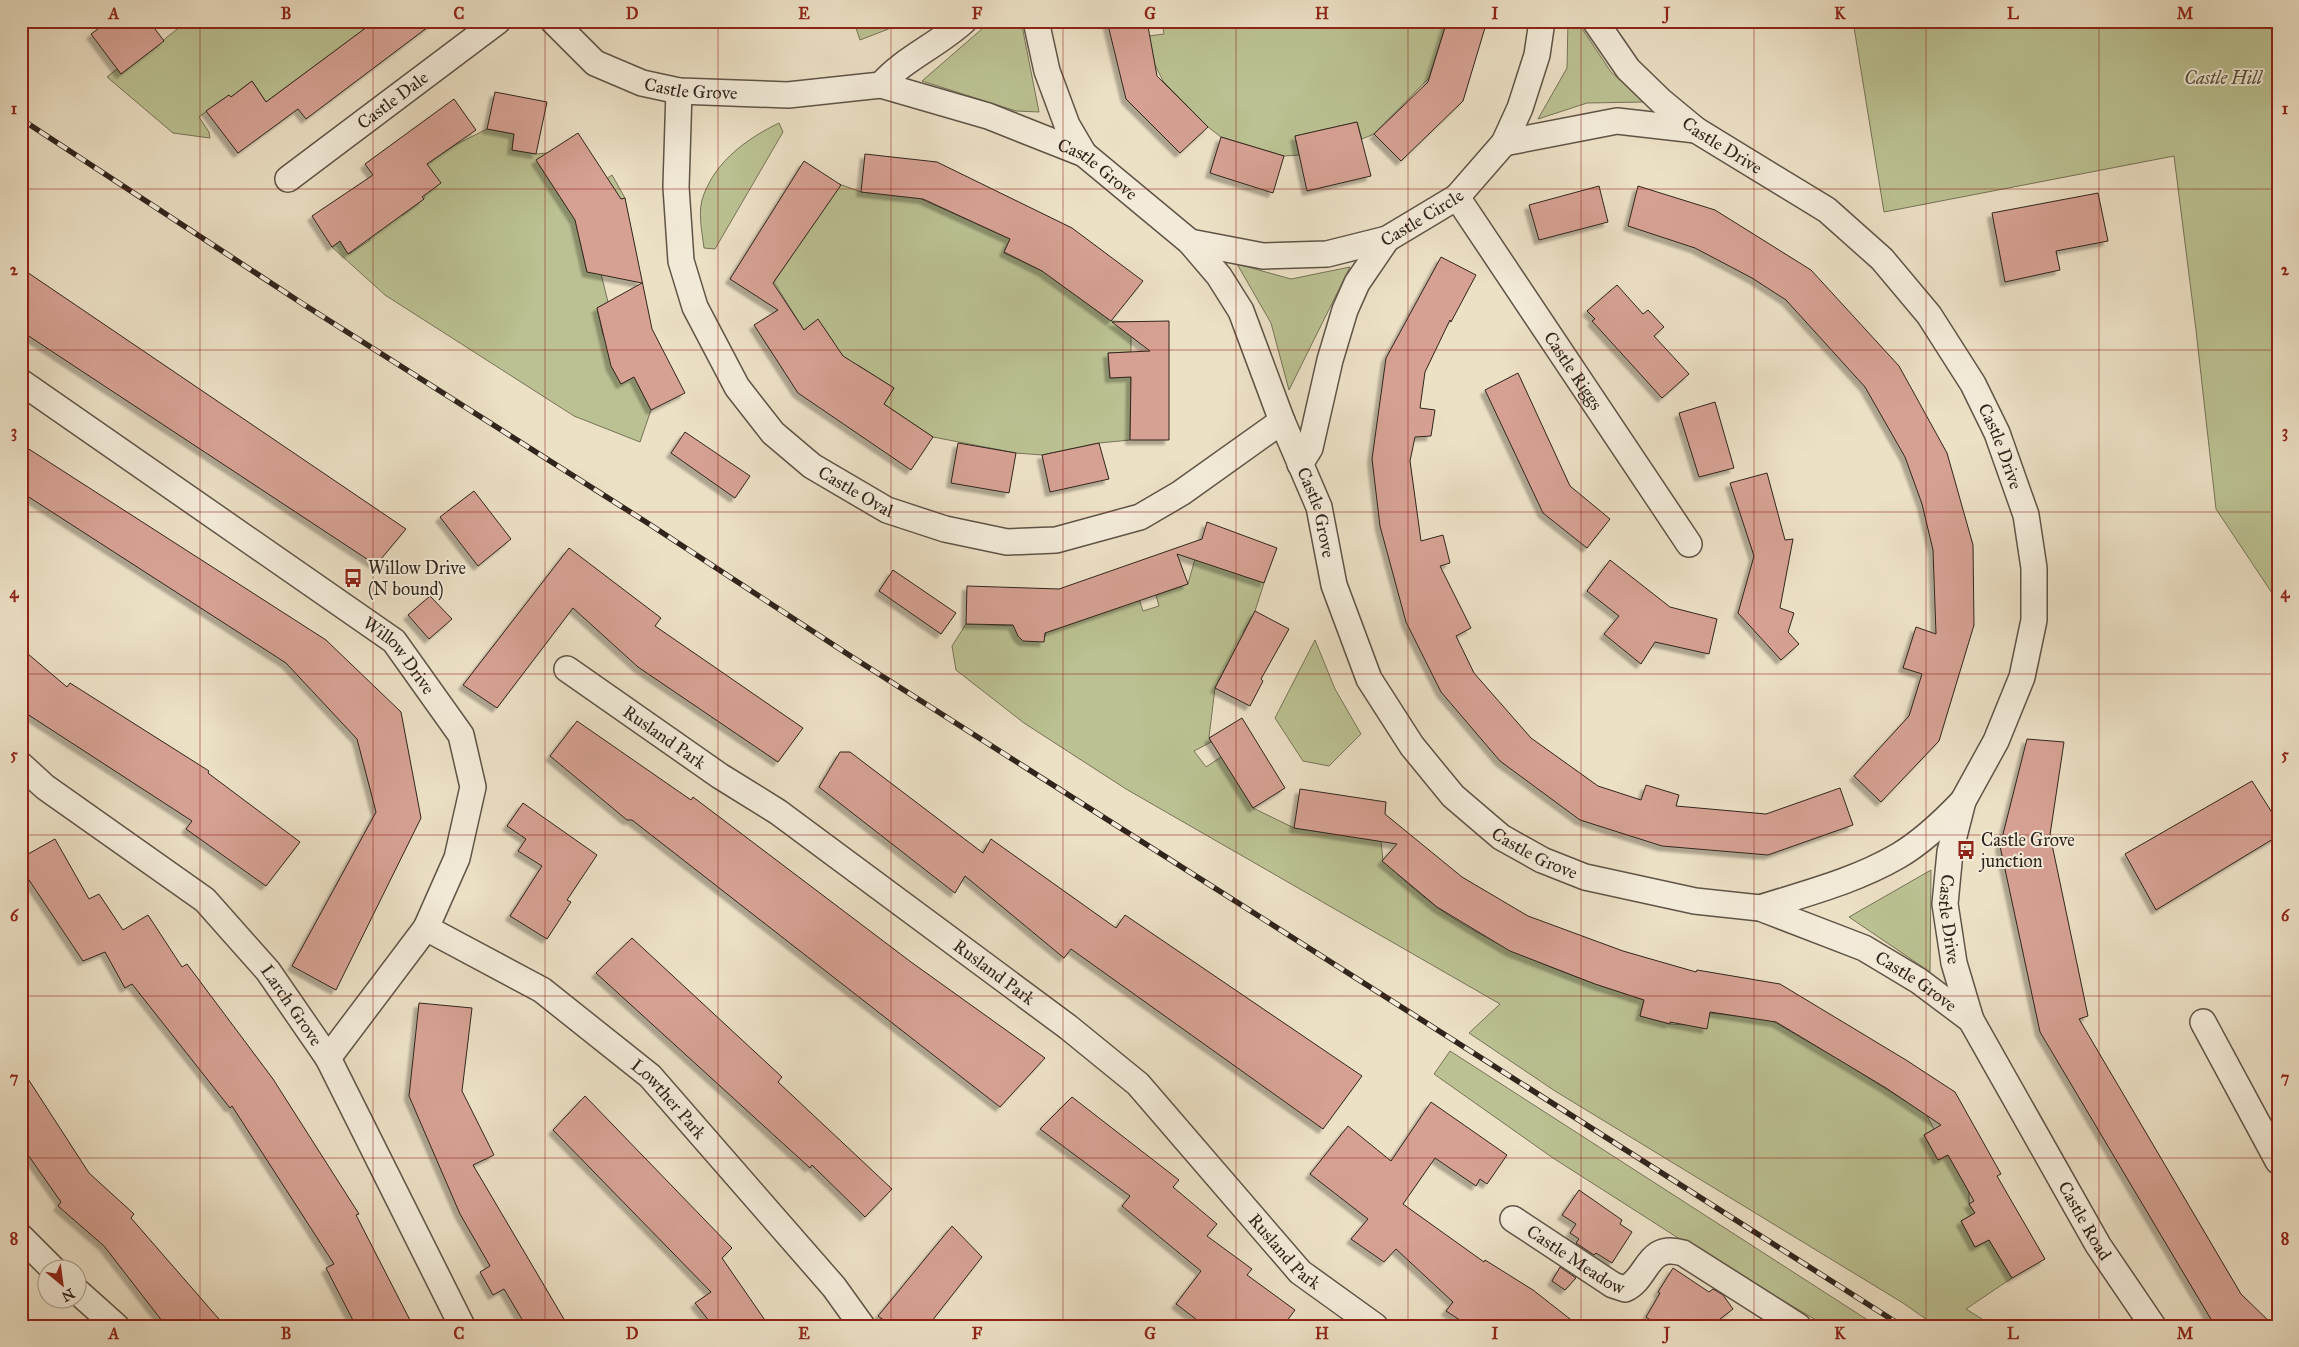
<svg xmlns="http://www.w3.org/2000/svg" width="2299" height="1347" font-family="'IM FELL Great Primer',serif">
<style>
.green{fill:#bbc192;stroke:#767358}
.building{fill:#d6a193;stroke:#30251d;filter:url(#shadow)}
.lines{fill:none;stroke-linecap:round;stroke-linejoin:round}
.minor-casing{stroke:#5f5447;stroke-width:28}
.minor{stroke:#f3ebd9;stroke-width:25}
.rail-casing{stroke:#30251d;stroke-width:5.5}
.rail{stroke:#f3ebd9;stroke-width:4;stroke-dasharray:11;stroke-linecap:butt}
.grid{fill:none;stroke:#8f2418;stroke-width:1;stroke-opacity:0.55}
.labels{text-anchor:middle;stroke-width:4;stroke-linejoin:round;paint-order:stroke}
.park-label{font-size:18px;font-style:italic;fill:#534c3a;stroke:#f3ebd9}
.street-label{font-size:18px;fill:#30251d;stroke:#f3ebd9}
.poi-label{font-size:18px;fill:#30251d;stroke:#f3ebd9;text-anchor:start}
.neatline{fill:none;stroke:#8f2418;stroke-width:2}
.grid-label{font-size:16px;text-anchor:middle;font-weight:bold;fill:#8f2418}
</style>
<defs>
<filter id="shadow"><feDropShadow dx="-4.5" dy="4.5" stdDeviation="1" flood-color="#0004"/></filter>
</defs>
<rect width="100%" height="100%" fill="#ece0c5"/>
<filter id="stains"><feTurbulence type="fractalNoise" baseFrequency=".004" numOctaves="4"/><feColorMatrix values="0 0 0 0 .2 0 0 0 0 .09 0 0 0 0 .02 0 0 0 .5 -.17"/></filter>
<radialGradient id="worn" r=".72"><stop offset=".6" stop-color="#630" stop-opacity="0"/><stop offset="1" stop-color="#630" stop-opacity=".3"/></radialGradient>
<!-- green -->
<path class="green" d="M178,21h198l-110,81 -14,-21 -21,16 -2,-2 -30,22 10,15 1,6 -37,-5 -66,-56 10,-8 4,5 60,-48z
M901,21l-10,7 -31,12 -6,-18z
M991,21h30l18,91 -23,-1 -94,-30z
M1162,21h285l-18,57 -55,56 -12,5 -5,-17 -62,14 4,19 -15,1 -63,-19 -13,-10 -45,-46 -8,-16 -6,-29 15,-2z
M1568,21h9l34,51 33,30 -57,1 -49,16 29,-51z
M1853,21h425v581l-62,-93 -20,-179 -22,-174 -290,56z
M779,123l4,9 -68,117 -11,-1c-2,-17 -7,-38 0,-54 13,-34 44,-56 75,-71z
M487,129l27,5 -2,16 24,4 11,-1 -7,13 26,40 46,-31 13,23 -49,26 11,48 13,-2 8,32 -11,6 6,27 19,22 -10,11 9,16 13,-7 17,33 -11,32 -66,-26 -189,-121 -53,-48 8,-6 9,13 21,-14 -9,-13 23,-15 19,3 21,-16 3,-35 28,-19z
M839,184l22,8 58,6 91,41 -6,14 40,19 67,49 20,1v30l-23,1 2,25 21,-1 -1,63 -31,3 -57,12 -26,-2 -83,-16 -49,-33 10,-16 -36,-23 -11,15 -14,-39 -15,-21 -14,10 -30,-48z
M1237,264l54,15 59,-12 -61,123 -18,-67z
M1195,559l69,24 -9,28 -12,22 4,3 -20,29 -12,23 -6,49 2,5 -17,9 12,16 18,-12 29,53 41,20 87,13 2,20c18,16 36,33 55,47 63,44 135,69 206,92l-4,16 30,8 17,1 23,-12 61,7 77,45 78,49 8,15 -10,6 14,25 10,-5 21,37v12l6,9 -14,8 14,26 14,-7 23,38 -46,31 27,17h-57l-33,-23 -348,-212 -86,-58 31,-29 -374,-215 -102,-66 -68,-53 -4,-24 14,-22 50,2c0,17 17,19 29,11l1,-9 93,-29 4,12 16,-5 -3,-11 32,-11z
M1315,640l20,49 26,45 -32,32 -26,-5 -28,-43z
M1931,870l-1,102 -81,-55z
M1450,1051l427,275h-51l-140,-83 -133,-85 -119,-84z"/>
<!-- building -->
<path class="building" d="M109,21h40l15,20 -43,33 -30,-40z
M375,21h61l-130,98 -8,-10 -60,44 -32,-42 23,-16 2,2 21,-16 14,21z
M1107,21h40l10,55 51,51 -28,26 -54,-54z
M1447,21h40l-24,80 -62,60 -27,-27 54,-52z
M495,92l52,10 -11,52 -24,-4 2,-16 -27,-5z
M454,99l22,31 -49,34 14,19 -19,14 2,2 -76,55 -8,-13 -8,6 -20,-31 61,-41 -8,-11z
M1357,122l14,54 -64,15 -12,-55z
M578,133l43,66 4,-1 27,131 33,64 -34,17 -17,-33 -13,7 -10,-18 -14,-58 45,-25 -55,-11 -12,-52 -39,-60z
M1221,137l63,19 -11,37 -63,-20z
M865,154l72,8 135,66 71,53 -32,40 -69,-50 -38,-19 6,-13 -87,-40 -62,-7z
M804,161l37,24 -68,98 31,47 14,-11 25,37 51,32 -10,16 49,33 -22,33 -113,-77 -44,-68 24,-15 -48,-31z
M1599,186l9,36 -69,18 -10,-35z
M1638,186l77,24 96,60 88,96 48,87 26,92 1,80 -35,116 -58,61 -27,-26 55,-60 13,-42 -19,-6 13,-41 20,7 -3,-84 -11,-46 -17,-47 -40,-70 -79,-87 -34,-22 -57,-30 -67,-22z
M2098,193l10,48 -52,10 4,19 -55,12 -13,-69z
M1441,257l35,18 -25,47 -1,-2 -25,52 -5,36 15,2 -4,26 -16,1 -5,24 11,80 22,-6 7,28 -10,3 31,62 -15,8 18,37 57,65 67,48 43,14 5,-15 33,10 -3,11 90,8 74,-26 13,37 -85,30 -106,-9 -82,-26 -80,-59 -59,-69 -35,-70 -26,-96 -8,-67 14,-101z
M21,268l385,261 -30,36 -355,-234z
M1617,285l26,29 5,-4 16,17 -10,9 35,38 -27,24 -70,-77 3,-2 -8,-8z
M1169,321v119h-39l1,-63 -21,1 -2,-25 42,-2 -38,-29z
M1518,373l52,113 40,33 -23,29 -44,-35 -58,-123z
M1715,402l19,66 -35,9 -20,-64z
M685,432l65,44 -15,22 -64,-45z
M958,443l58,10 -7,40 -58,-10z
M1099,443l10,36 -59,13 -8,-37z
M21,444l305,196 75,72 20,106 -85,172 -44,-24 84,-154 -19,-73 -71,-76 -265,-171z
M1767,473l18,67 8,-1 -13,69 14,5 -6,19 11,12 -18,16 -43,-47 16,-57 -24,-73z
M474,491l37,48 -33,27 -38,-49z
M1207,522l70,26 -13,35 -87,-29 11,30 -143,49 -1,9 -21,-1 -5,-5 -5,-11 -47,-1 1,-38 92,3 143,-50z
M569,548l92,70 -6,8 148,102 -25,34 -140,-95 -65,-59 -76,100 -34,-23z
M1610,560l60,47 47,12 -8,35 -54,-12 -14,22 -37,-30 15,-18 -32,-25z
M893,570l63,43 -15,21 -62,-43z
M430,596l22,23 -23,20 -21,-24z
M1255,611l34,18 -28,50 2,2 -13,25 -35,-18z
M21,648l46,39 3,-4 139,88 -1,2 92,69 -34,44 -80,-57 6,-8 -171,-111z
M1242,718l43,70 -32,20 -44,-70z
M577,721l114,79 2,-3 218,165 134,96 -45,49 -368,-287h-5l-77,-64z
M2027,739l37,3 -14,93 38,181 -9,3 162,275 33,32h-59l-175,-294 -40,-186z
M840,752h10l133,101 8,-14 125,89 9,-13 237,161 -39,53 -252,-180 -7,9 -99,-82 -10,17 -136,-106z
M2252,781l26,41v14l-122,74 -31,-56z
M1300,789l86,13 -1,12 77,63 66,39 95,35 73,21 1,-2 83,14 126,76 49,32 46,82 -4,2 48,83 -33,19 -23,-38 -14,7 -14,-26 14,-8 -6,-9 5,-3 -26,-46 -10,5 -14,-25 17,-10 -55,-37 -110,-66 -66,-10 -3,17 -37,-7v2l-30,-8 4,-16 -49,-16 -85,-33 -73,-44 -55,-46 15,-17 -103,-16z
M523,803l74,52 -30,45 4,2 -24,37 -37,-23 32,-50 -24,-15 8,-12 -19,-13z
M55,839l34,60 10,-5 24,36 25,-15 34,52 5,-3 86,115 86,135 -3,1 57,111h-57l-30,-58 8,-4 -102,-158 -2,2 -98,-124 -7,4 -20,-36 -22,9 -62,-93v-10z
M632,938l150,139 -4,5 114,107 -27,28 -53,-52 -2,3 -214,-195z
M419,1003l53,5 -10,83 32,64 -21,10 95,161h-42l-22,-37 -11,6 -13,-23 10,-6 -30,-52 -51,-118z
M21,1068l68,105 45,41 -3,4 94,108h-59l-62,-80 -46,-40 3,-4 -40,-57z
M585,1096l147,152 -10,10 47,68h-56l-18,-23 16,-11 -158,-162z
M1072,1097l107,83 -6,7 44,37 -10,12 45,33 -5,6 48,35 -12,16h-78l-29,-22 25,-33 -79,-65 8,-10 -90,-67z
M1431,1102l76,53 -20,29 -7,-5 -4,7 -41,-28 -32,46 81,58 1,-2 48,30 46,36h-110l-23,-15 7,-9 -57,-53 -12,13 -33,-23 17,-20 -58,-45 38,-48 43,35z
M1579,1190l43,30 -2,4 12,8 -20,31 -16,-10 -2,2 -18,-12 3,-4 -9,-6 6,-9 -14,-9z
M952,1226l30,31 -54,69h-36l-14,-10z
M1560,1267l16,11 -11,12 -13,-9z
M1673,1268l36,24 4,-3 10,6 10,14 -22,17h-52l-13,-9 14,-24 -2,-1z"/>
<g class="lines">
<!-- minor casing -->
<g class="minor-casing">
<g id="minor">
<path id="s1" d="M553,21l42,42 47,20 37,8 109,4 93,-10 107,31 96,38 106,88 29,34 22,35 41,110 37,86 15,78 35,94 43,67 41,50 48,41 41,23 43,17 110,24 65,7 104,40 55,33 52,39 127,225 55,81"/>
<path d="M1036,21l11,50 20,54 17,29"/>
<path id="s2" d="M1595,21l33,48 33,32 35,29 131,80 55,49 47,56 44,69 24,49 29,82 8,53v52l-12,57 -26,64 -33,60 -13,51 -5,52 9,59 17,57"/>
<path d="M881,85c22,-26 57,-40 83,-64"/>
<path id="s3" d="M679,91l-3,96 5,74 14,46 42,80 36,46 39,33 75,44 58,19 62,13 49,-2 84,-23 41,-24 101,-72"/>
<path d="M1504,143l113,-22 79,9"/>
<path id="s4" d="M288,179l210,-158"/>
<path id="s5" d="M1457,197l232,347"/>
<path id="s6" d="M1190,242l73,14 64,-2 60,-15 70,-42 47,-54 16,-35 17,-53 5,-34"/>
<path id="s7" d="M21,382l373,259 67,94 12,52 -16,71 -31,70 -98,130"/>
<path d="M1300,464l10,-16 20,-88 15,-50 12,-27 30,-44"/>
<path id="s8" d="M567,669l153,107 58,36 290,215 70,57 162,188 75,54"/>
<path id="s9" d="M21,765l24,22 160,113 63,71 60,87 134,268"/>
<path d="M1760,908c47,-15 95,-27 138,-52 24,-14 46,-35 65,-55"/>
<path id="s10" d="M426,928l116,62 108,86 184,211 28,39"/>
<path d="M2203,1022l75,139"/>
<path id="s11" d="M1513,1219l100,66 12,4c24,-11 21,-47 58,-36l115,73"/>
<path d="M21,1237l33,33"/>
<path d="M78,1292l38,34"/>
</g>
</g>
<!-- minor -->
<use href="#minor" class="minor"/>
<!-- rail casing -->
<g class="rail-casing">
<path id="rail" d="M21,119l282,185 343,218 203,133 1053,671"/>
</g>
<!-- rail -->
<use href="#rail" class="rail"/>
</g>
<!-- grid -->
<path class="grid" d="M200,21v1305M373,21v1305M545,21v1305M718,21v1305M891,21v1305M1063,21v1305M1236,21v1305M1408,21v1305M1581,21v1305M1754,21v1305M1926,21v1305M2099,21v1305M21,189h2257M21,350h2257M21,512h2257M21,674h2257M21,835h2257M21,996h2257M21,1158h2257"/>
<!-- icons -->
<defs>
<g id="bus-bare" transform="scale(1.5)"><path d="M-5-6H5V4H4V6H2V4H-2V6H-4V4H-5ZM-3.5-4V0h7V-4ZM-3.5 1.2v1.5H-2V1.2ZM2 1.2v1.5H3.5V1.2Z" fill="#8f2418" stroke="#f3ebd9" stroke-width="2.5" paint-order="stroke"/></g>
</defs>
<g fill-rule="evenodd">
<use href="#bus-bare" x="353" y="578"/>
<use href="#bus-bare" x="1966" y="850"/>
</g>
<g class="labels">
<!-- park labels -->
<g class="park-label">
<text x="2223" y="84">Castle Hill</text>
</g>
<!-- street labels -->
<g class="street-label">
<text dy="6" stroke="none"><textPath href="#s1" startOffset="160">Castle Grove</textPath></text>
<text dy="6" stroke="none"><textPath href="#s4" startOffset="131">Castle Dale</textPath></text>
<text dy="6" stroke="none"><textPath href="#s2" startOffset="180">Castle Drive</textPath></text>
<text dy="6" stroke="none"><textPath href="#s1" startOffset="585">Castle Grove</textPath></text>
<text dy="6" stroke="none"><textPath href="#s6" startOffset="241">Castle Circle</textPath></text>
<text dy="6" stroke="none"><textPath href="#s5" startOffset="209">Castle Riggs</textPath></text>
<text dy="6" stroke="none"><textPath href="#s2" startOffset="600">Castle Drive</textPath></text>
<text dy="6" stroke="none"><textPath href="#s3" startOffset="469">Castle Oval</textPath></text>
<text dy="6" stroke="none"><textPath href="#s1" startOffset="1005">Castle Grove</textPath></text>
<text dy="6" stroke="none"><textPath href="#s7" startOffset="468">Willow Drive</textPath></text>
<text dy="6" stroke="none"><textPath href="#s8" startOffset="119">Rusland Park</textPath></text>
<text dy="6" stroke="none"><textPath href="#s1" startOffset="1425">Castle Grove</textPath></text>
<text dy="6" stroke="none"><textPath href="#s2" startOffset="1095">Castle Drive</textPath></text>
<text dy="6" stroke="none"><textPath href="#s8" startOffset="524">Rusland Park</textPath></text>
<text dy="6" stroke="none"><textPath href="#s1" startOffset="1832">Castle Grove</textPath></text>
<text dy="6" stroke="none"><textPath href="#s9" startOffset="365">Larch Grove</textPath></text>
<text dy="6" stroke="none"><textPath href="#s10" startOffset="299">Lowther Park</textPath></text>
<text dy="6" stroke="none"><textPath href="#s1" startOffset="2130">Castle Road</textPath></text>
<text dy="6" stroke="none"><textPath href="#s8" startOffset="929">Rusland Park</textPath></text>
<text dy="6" stroke="none"><textPath href="#s11" startOffset="75">Castle Meadow</textPath></text>
</g>
<!-- poi labels -->
<g class="poi-label">
<text x="368" y="574">Willow Drive<tspan x="368" dy="21">(N bound)</tspan></text>
<text x="1981" y="846">Castle Grove<tspan x="1981" dy="21">junction</tspan></text>
</g>
</g>
<!-- margin -->
<rect width="2299" height="1347" fill="none" stroke="#ece0c5" stroke-width="55"/>
<!-- north arrow -->
<g transform="translate(62 1284) rotate(151)"><circle r="24" fill="#f3ebd9" stroke="#a59c8e"/>
<path d="M0-4L9 19L0 12L-9 19Z" fill="#8f2418"/>
<text y="-8" font-size="14" font-weight="bold" text-anchor="middle" fill="#30251d">N</text>
</g>
<rect x="28" y="28" width="2244" height="1292" class="neatline"/>
<g class="grid-label">
<text x="114" y="19">A</text>
<text x="286" y="19">B</text>
<text x="459" y="19">C</text>
<text x="632" y="19">D</text>
<text x="804" y="19">E</text>
<text x="977" y="19">F</text>
<text x="1150" y="19">G</text>
<text x="1322" y="19">H</text>
<text x="1495" y="19">I</text>
<text x="1667" y="19">J</text>
<text x="1840" y="19">K</text>
<text x="2013" y="19">L</text>
<text x="2185" y="19">M</text>
<text x="14" y="114">1</text>
<text x="2285" y="114">1</text>
<text x="14" y="275">2</text>
<text x="2285" y="275">2</text>
<text x="14" y="437">3</text>
<text x="2285" y="437">3</text>
<text x="14" y="598">4</text>
<text x="2285" y="598">4</text>
<text x="14" y="760">5</text>
<text x="2285" y="760">5</text>
<text x="14" y="921">6</text>
<text x="2285" y="921">6</text>
<text x="14" y="1083">7</text>
<text x="2285" y="1083">7</text>
<text x="14" y="1244">8</text>
<text x="2285" y="1244">8</text>
<text x="114" y="1339">A</text>
<text x="286" y="1339">B</text>
<text x="459" y="1339">C</text>
<text x="632" y="1339">D</text>
<text x="804" y="1339">E</text>
<text x="977" y="1339">F</text>
<text x="1150" y="1339">G</text>
<text x="1322" y="1339">H</text>
<text x="1495" y="1339">I</text>
<text x="1667" y="1339">J</text>
<text x="1840" y="1339">K</text>
<text x="2013" y="1339">L</text>
<text x="2185" y="1339">M</text>
</g>
<rect width="100%" height="100%" filter="url(#stains)"/>
<rect width="100%" height="100%" fill="url(#worn)"/>
</svg>
